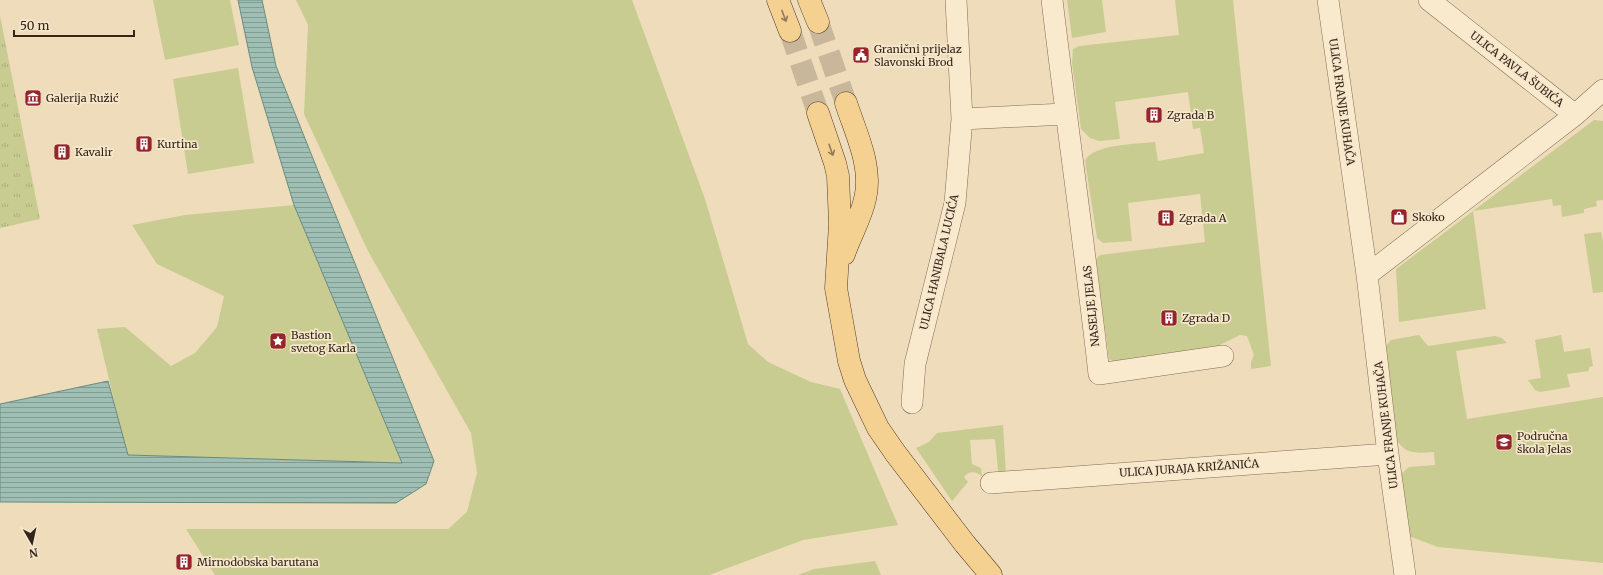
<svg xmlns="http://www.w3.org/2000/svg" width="1603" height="575" font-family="Merriweather,serif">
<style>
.grass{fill:#c8cc90}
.park{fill:url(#park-tufts)}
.water{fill:url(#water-rules);stroke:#678c81}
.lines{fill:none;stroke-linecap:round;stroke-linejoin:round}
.major-tunnel{stroke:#c9b79b;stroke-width:22;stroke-dasharray:22 11;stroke-linecap:butt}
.minor-casing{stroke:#856c55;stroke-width:22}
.major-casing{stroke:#533b2a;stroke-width:23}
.minor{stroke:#f9eace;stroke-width:21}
.major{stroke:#f4d091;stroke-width:22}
.oneway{stroke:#947a56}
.labels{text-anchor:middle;stroke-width:3.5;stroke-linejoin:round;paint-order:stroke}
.poi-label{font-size:11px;fill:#34251a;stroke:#f6e7cb;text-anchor:start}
.street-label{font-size:11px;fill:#34251a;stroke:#f6e7cb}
</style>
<defs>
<pattern id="park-tufts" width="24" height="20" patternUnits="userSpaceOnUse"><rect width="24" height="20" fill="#c8cc90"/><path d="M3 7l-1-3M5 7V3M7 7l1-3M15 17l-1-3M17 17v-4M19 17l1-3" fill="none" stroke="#acaf7c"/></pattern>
<pattern id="water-rules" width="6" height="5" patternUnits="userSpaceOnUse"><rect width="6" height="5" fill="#a0bfb4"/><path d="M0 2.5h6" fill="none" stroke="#839b92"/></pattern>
</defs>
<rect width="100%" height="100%" fill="#eedcbb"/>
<!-- grass -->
<path class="grass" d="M153,0h77l9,45 -74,15z
M296,0h336l73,199 43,145 20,18 43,20 29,7 58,136 -95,15 -94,35h-494l-29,-46h262l19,-17 10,-39 -6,-40 -103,-182 -64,-137 4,-89z
M1067,0h35l4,32 -34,6z
M1175,0h58l38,366 -20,3v-7l3,-7 -7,-19 -7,-1 -22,11 -103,16 -6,-3 -13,-100 4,-4 105,-13 -5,-48 -72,9 4,38 -29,2 -6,-5 -12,-77c7,-17 53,-17 70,-19l3,19 46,-8 -4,-25 -7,1 -5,-37 -73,10 5,37 -21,2 -9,-3 -9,-9 -9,-66 1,-14 6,-3 100,-11z
M238,68l16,95 -66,11 -15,-95z
M1594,120l9,1v79l-7,1 1,5 -13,3v4l-22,4 -1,-12 -8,1 -1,-7 -79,12 13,98 -87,13 -3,-53z
M294,205l108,258 -275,-8 -30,-126 28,-2 46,39 24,-13 22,-26 7,-31 -67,-32 -25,-39 53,-10z
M1601,232l2,9v51l-10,1 -9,-59z
M1419,335l9,11 67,-10 7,2 5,5 -51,8 11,68 136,-22v166l-165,-16 -32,-12 -6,-60 9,-8 26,-2 -1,-13c-17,1 -30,3 -38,-14l-11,-91 6,-7z
M1561,335l3,17 26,-4 3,18 -4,1v4l-22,3 3,13 -30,5 -5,-2 -7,-10 13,-2 -6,-38z
M1003,425l3,48h-7l-1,-3 -3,-31 -25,1 2,24 9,4 1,8c-7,-4 -12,-6 -18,1l4,5 -16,19 -36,-53 13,-6 8,-9z
M875,561l6,14h-83l16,-6z"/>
<!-- park -->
<path class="park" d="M0,16l40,203 -40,9z"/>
<!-- water -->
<path class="water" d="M238,0h24l14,66 158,395 -8,23 -30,19 -396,-1v-98l108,-23 20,74 274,8 -108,-258 -42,-138z"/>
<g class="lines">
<!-- major-tunnel -->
<path class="major-tunnel" d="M818,22l28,81
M790,31l28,82"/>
<!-- minor casing -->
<g class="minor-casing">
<path id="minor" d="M1052,0c15,125 33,249 47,374l124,-18
M1328,0l39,275 21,179 17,121
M1429,0l146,115 28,-25
M962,119l103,-5
M1367,275l208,-160
M912,403l3,-39 40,-161 7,-84 -6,-119
M991,483l397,-29"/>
</g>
<!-- major casing -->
<g class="major-casing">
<path id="major" d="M778,0l12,31
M809,0l9,22
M818,113l17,50 3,13 2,48 -4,64 13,73 6,19 23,48 18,26 69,90 26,31
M844,254c6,-18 17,-36 21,-55 8,-32 -9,-65 -19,-96"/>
</g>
<!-- minor -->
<use href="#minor" class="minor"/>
<!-- major -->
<use href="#major" class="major"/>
</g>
<!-- one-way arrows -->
<defs><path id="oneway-shaft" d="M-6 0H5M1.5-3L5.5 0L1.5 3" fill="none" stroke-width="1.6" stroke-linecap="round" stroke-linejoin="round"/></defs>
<g class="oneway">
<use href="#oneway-shaft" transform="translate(784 16) rotate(69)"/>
<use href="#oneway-shaft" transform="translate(831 150) rotate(71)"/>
</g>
<!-- icons -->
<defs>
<g id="civic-square" transform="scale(0.9)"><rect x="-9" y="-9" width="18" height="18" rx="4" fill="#95242b" stroke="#f6e7cb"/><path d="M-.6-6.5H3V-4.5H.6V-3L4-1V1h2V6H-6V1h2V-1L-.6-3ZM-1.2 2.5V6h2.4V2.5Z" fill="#fff"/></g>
<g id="museum-square" transform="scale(0.9)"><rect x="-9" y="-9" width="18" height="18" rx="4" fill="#95242b" stroke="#f6e7cb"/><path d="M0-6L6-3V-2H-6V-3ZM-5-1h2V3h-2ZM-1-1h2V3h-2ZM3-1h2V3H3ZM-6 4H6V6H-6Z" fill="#fff"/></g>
<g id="building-square" transform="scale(0.9)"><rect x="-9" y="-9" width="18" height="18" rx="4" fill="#95242b" stroke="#f6e7cb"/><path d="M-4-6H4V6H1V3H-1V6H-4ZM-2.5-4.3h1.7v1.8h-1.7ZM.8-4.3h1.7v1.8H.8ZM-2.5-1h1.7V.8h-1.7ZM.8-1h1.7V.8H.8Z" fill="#fff"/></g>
<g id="shop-square" transform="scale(0.9)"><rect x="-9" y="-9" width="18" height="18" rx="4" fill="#95242b" stroke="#f6e7cb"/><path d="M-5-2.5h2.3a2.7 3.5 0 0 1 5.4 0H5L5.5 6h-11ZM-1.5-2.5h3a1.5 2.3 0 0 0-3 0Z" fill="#fff"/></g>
<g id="sight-square" transform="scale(0.9)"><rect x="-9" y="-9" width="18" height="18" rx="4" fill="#95242b" stroke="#f6e7cb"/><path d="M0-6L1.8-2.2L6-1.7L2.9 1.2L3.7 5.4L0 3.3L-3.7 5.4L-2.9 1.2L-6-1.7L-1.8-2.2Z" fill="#fff"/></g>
<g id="school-square" transform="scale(0.9)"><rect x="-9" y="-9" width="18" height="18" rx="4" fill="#95242b" stroke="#f6e7cb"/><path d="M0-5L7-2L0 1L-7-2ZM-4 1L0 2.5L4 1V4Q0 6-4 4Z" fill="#fff"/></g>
</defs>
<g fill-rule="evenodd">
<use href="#civic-square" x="861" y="55"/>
<use href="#museum-square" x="33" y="98"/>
<use href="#building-square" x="1154" y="115"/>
<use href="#building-square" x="144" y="144"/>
<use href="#building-square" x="62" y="152"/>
<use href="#shop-square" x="1399" y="217"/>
<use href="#building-square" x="1166" y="218"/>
<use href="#building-square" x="1169" y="318"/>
<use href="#sight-square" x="278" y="341"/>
<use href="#school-square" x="1504" y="442"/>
<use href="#building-square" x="184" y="562"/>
</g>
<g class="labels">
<!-- poi labels -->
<g class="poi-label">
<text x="874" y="53">Granični prijelaz<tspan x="874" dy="13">Slavonski Brod</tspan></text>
<text x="46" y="102">Galerija Ružić</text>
<text x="1167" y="119">Zgrada B</text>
<text x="157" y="148">Kurtina</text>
<text x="75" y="156">Kavalir</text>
<text x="1412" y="221">Skoko</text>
<text x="1179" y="222">Zgrada A</text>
<text x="1182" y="322">Zgrada D</text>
<text x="291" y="339">Bastion<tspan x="291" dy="13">svetog Karla</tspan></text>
<text x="1517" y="440">Područna<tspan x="1517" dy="13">škola Jelas</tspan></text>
<text x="197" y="566">Mirnodobska barutana</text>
</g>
<!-- street labels -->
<g class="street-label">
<text transform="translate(1517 69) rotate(38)" y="4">ULICA PAVLA ŠUBIĆA</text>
<text transform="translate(1342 102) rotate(82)" y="4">ULICA FRANJE KUHAČA</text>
<text transform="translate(939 262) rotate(-77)" y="4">ULICA HANIBALA LUCIĆA</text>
<text transform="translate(1091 306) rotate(-96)" y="4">NASELJE JELAS</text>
<text transform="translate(1386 425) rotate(-97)" y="4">ULICA FRANJE KUHAČA</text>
<text transform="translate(1189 468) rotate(-4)" y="4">ULICA JURAJA KRIŽANIĆA</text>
</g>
</g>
<!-- north arrow -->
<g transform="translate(32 543) rotate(171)" stroke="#f6e7cb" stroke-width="3" paint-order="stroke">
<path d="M0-3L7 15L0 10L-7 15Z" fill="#34251a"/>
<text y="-6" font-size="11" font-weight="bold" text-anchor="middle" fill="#34251a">N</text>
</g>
<!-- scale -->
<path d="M14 30v6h120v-6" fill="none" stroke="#34251a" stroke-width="2"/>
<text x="20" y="30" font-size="12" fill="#34251a" stroke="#f6e7cb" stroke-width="3" paint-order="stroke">50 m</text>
</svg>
